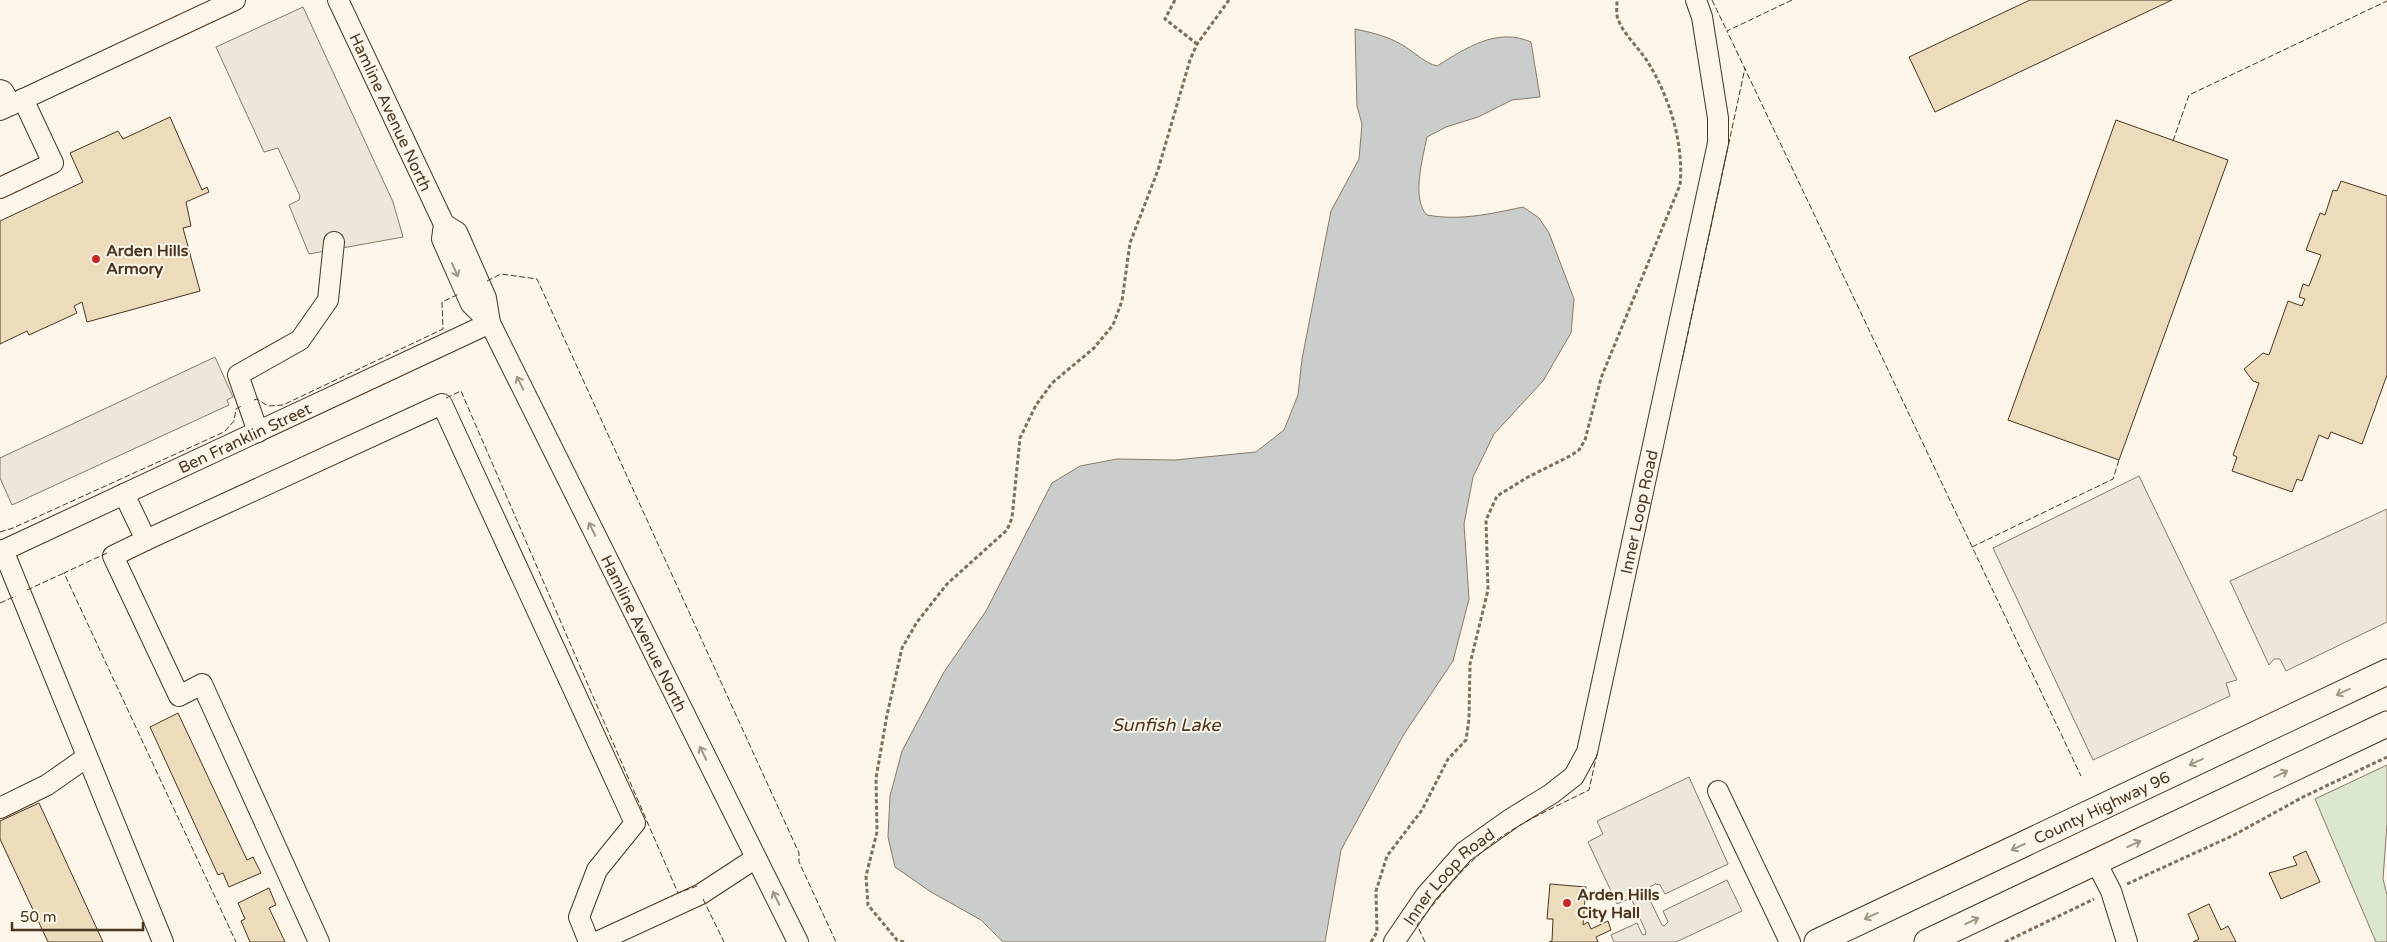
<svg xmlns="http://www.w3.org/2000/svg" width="2387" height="942" font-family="'Varela Round',sans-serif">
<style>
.green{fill:#dce7d0;stroke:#887966}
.parking{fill:#ede7d9;stroke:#887966}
.water{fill:#c9cecd;stroke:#887966}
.building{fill:#ecdcbc;stroke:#4a3520}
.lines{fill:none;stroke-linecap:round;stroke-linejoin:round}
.minor-casing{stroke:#4a3520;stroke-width:22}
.major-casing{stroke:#4a3520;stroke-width:27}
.path{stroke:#7f6f5c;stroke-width:3;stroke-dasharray:4 2.5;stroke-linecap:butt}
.minor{stroke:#fbf6e9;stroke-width:20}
.major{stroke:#fbf6e9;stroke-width:25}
.fence{stroke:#4a3520;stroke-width:1;stroke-dasharray:6 2.5;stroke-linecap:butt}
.oneway{stroke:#a29684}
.poi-dot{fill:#c62828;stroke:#fbf6e9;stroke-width:2}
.labels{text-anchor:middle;stroke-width:4;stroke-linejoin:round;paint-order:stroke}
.street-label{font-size:16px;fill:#4a3520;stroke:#fbf6e9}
.poi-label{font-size:16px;font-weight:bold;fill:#4a3520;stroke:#fbf6e9;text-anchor:start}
.water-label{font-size:18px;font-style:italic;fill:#4a3520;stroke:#fbf6e9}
</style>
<rect width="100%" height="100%" fill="#fbf6e9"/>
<!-- green -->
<path class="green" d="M2387,765v59l-4,55 4,16v47h-11l-61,-143z"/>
<!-- parking -->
<path class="parking" d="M303,7l90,195 10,35 -94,17 -20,-49 10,-5 1,-4 -22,-48 -14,4 -48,-105z
M215,357l18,40 -6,3 2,5 -217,100 -12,-27v-20z
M2139,476l98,204 -11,3 4,13 -137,64 -100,-212z
M2387,509v113l-101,49 -6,-12h-6l-5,6 -39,-84z
M1689,777l39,87 -63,30 -5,-9 -5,-1 -5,3 -3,7 15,31 2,1 4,-4 -5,-11 64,-31 15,31 -66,31h-62l-3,-7 26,-12 5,11 3,1 1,-3 -15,-34 -14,6 -29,-62 15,-8 -6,-13z"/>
<!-- water -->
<path class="water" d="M1355,29c19,4 36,8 52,19 11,7 18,15 30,18 29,-18 60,-39 94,-24l9,55 -28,3 -34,17 -32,10 -19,10c-4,20 -16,62 0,78 33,6 63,-1 96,-8l16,11 10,15 25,66 -3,34 -28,48 -49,53 -21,43 -9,47 5,75 -16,62 -49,73 -63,116 -16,92h-322l-22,-22 -50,-28 -36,-25 -7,-30 2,-41 12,-45 42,-79 42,-61 66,-128 28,-17 37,-7 58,1 81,-8 28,-22 14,-35 4,-36 29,-148 28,-52 3,-35 -5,-18z"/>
<!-- building -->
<path class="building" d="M2030,0h142l-237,112 -26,-55z
M170,117l32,73 5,-3 2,5 -23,10 5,24 -8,2 17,63 -113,31 -5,-20 -8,4 3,7 -48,22 -2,-4 -27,13v-123l83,-39 -13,-29 48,-22 5,8z
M2116,120l112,40 -109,300 -111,-40z
M2341,181l46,15v179l-25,69 -31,-12 -3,7 -9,-4 -17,46 -5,-2 -5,13 -60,-21 5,-14 -4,-2 26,-72 -6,-2 -9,-12 19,-16 6,2 19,-54 14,5 3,-7 -6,-2 4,-13 6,2 12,-31 -15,-5 14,-37 5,2 8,-25 4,1z
M178,713l69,147 6,-3 8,16 -32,14 -6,-14 -5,2 -68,-148z
M39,803l64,139h-55l-48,-103v-18z
M2306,851l14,31 -39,17 -12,-26 28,-8 -4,-8z
M1550,884l36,3 -3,38 5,-3 3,7 17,-8 3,9 -15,7 2,5h-49l3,-1 1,-22h-6z
M269,888l7,17 -7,3 16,34h-35l-9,-21 4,-2 -7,-16z
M2209,904l12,26 7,-4 8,16h-43l6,-3 -11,-25z"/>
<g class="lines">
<!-- minor casing -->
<g class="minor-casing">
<g id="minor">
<path d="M0,90l3,1 8,14"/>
<path d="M0,110l235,-110"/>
<path d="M0,188l53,-25 -30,-64"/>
<path id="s1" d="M444,224l13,8 29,66 4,25 308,619"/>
<path d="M258,432l-20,-57 62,-35 28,-40 6,-58"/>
<path d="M124,494l22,46 -33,16 66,140 23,-12 117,258"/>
<path d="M146,540l296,-136 193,419 -38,47 -18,47 10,25"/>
<path d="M3,550l160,392"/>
<path id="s2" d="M0,552l490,-229 -19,-19 -6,-13 -23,-52 2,-15 -106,-224"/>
<path d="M1718,791l72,151"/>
<path d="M0,808l47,-23 40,-28"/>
<path d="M2096,862l15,29 16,51"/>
<path d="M597,942l104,-48 55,-36"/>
<path id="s3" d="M1394,942l32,-47 38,-43 48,-34 39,-24 23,-18 13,-24 131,-609v-25l-16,-101 -6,-17"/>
</g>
</g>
<!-- major casing -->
<g class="major-casing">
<g id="major">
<path id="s4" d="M1817,942l570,-270"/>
<path d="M1927,942l460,-218"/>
</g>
</g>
<!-- path -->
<path class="path" d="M1175,0l-10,19 32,25
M2127,884l107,-49 69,-38 84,-40
M904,942l-7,-2 -29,-35 -2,-29 11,-44 -1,-54 11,-63 15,-67 15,-26 30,-38 60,-54 5,-12 8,-80 16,-33 16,-22 42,-35 19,-23 9,-24 8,-58 28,-73 32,-110 7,-16 32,-44
M1371,942l6,-10 -1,-41 11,-35 35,-46 26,-51 18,-19 3,-21 1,-55 18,-74 -2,-70 11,-24 31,-19 42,-21 9,-6 6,-10 16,-62 79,-193c4,-41 -10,-86 -31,-121 -8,-14 -26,-30 -31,-45 -2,-5 -1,-13 -1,-19
M2005,942l89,-43"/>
<!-- minor -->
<use href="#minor" class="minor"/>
<!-- major -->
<use href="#major" class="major"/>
<!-- fence -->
<path class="fence" d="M1712,0l15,31
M1792,0l-65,31 354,745
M2173,141l16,-46 198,-94
M487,281l14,-7 36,5 262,574v9l37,80
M1682,361l63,-293
M446,398l15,-7 217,502 19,-7
M254,400l3,-1 11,7 15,-1 160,-76 -1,-27 17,-8
M0,532l13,-4 211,-96 10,-11 2,-12 7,-4
M1972,547l141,-68 6,-19
M107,553l-43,20 172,369
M27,590l37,-17
M0,603l16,-7
M703,899l21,43
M1425,942l-8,-17c22,-28 44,-56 72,-79 29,-23 66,-39 100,-56l8,-36"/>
</g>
<!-- one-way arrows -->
<defs><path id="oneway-shaft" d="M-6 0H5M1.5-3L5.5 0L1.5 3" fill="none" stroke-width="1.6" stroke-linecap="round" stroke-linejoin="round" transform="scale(1.25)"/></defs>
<g class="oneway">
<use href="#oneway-shaft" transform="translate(455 270) rotate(66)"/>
<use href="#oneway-shaft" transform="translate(520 383) rotate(-116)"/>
<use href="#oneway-shaft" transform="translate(592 529) rotate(-116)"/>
<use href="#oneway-shaft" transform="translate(2343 692) rotate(155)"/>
<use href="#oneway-shaft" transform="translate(703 753) rotate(-116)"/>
<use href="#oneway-shaft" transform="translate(2196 762) rotate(155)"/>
<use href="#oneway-shaft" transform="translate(2281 774) rotate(-25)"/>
<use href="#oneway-shaft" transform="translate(2134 844) rotate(-25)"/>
<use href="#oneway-shaft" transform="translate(2018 847) rotate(155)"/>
<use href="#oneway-shaft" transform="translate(776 898) rotate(-116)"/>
<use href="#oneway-shaft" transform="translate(1871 916) rotate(155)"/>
<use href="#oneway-shaft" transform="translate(1972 921) rotate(-25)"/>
</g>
<!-- markers -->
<g class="poi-dot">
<circle cx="96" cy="259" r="5"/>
<circle cx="1567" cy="903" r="5"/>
</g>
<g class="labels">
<!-- street labels -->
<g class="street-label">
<text transform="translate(391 112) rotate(65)" y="6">Hamline Avenue North</text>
<text dy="6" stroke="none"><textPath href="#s2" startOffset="270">Ben Franklin Street</textPath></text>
<text dy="6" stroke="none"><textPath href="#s3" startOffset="521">Inner Loop Road</textPath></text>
<text dy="6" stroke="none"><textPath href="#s1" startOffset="459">Hamline Avenue North</textPath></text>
<text dy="6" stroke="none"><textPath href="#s4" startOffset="315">County Highway 96</textPath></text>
<text dy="6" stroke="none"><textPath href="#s3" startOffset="86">Inner Loop Road</textPath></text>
</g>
<!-- poi labels -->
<g class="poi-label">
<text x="106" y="256">Arden Hills<tspan x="106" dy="18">Armory</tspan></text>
<text x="1577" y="900">Arden Hills<tspan x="1577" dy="18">City Hall</tspan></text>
</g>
<!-- water labels -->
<g class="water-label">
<text x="1166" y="731">Sunfish Lake</text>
</g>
</g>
<!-- scale -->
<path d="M12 922v8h131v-8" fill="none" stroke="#4a3520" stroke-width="2.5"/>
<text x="20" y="922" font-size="15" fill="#4a3520" stroke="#fbf6e9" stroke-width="4" paint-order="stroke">50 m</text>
</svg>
